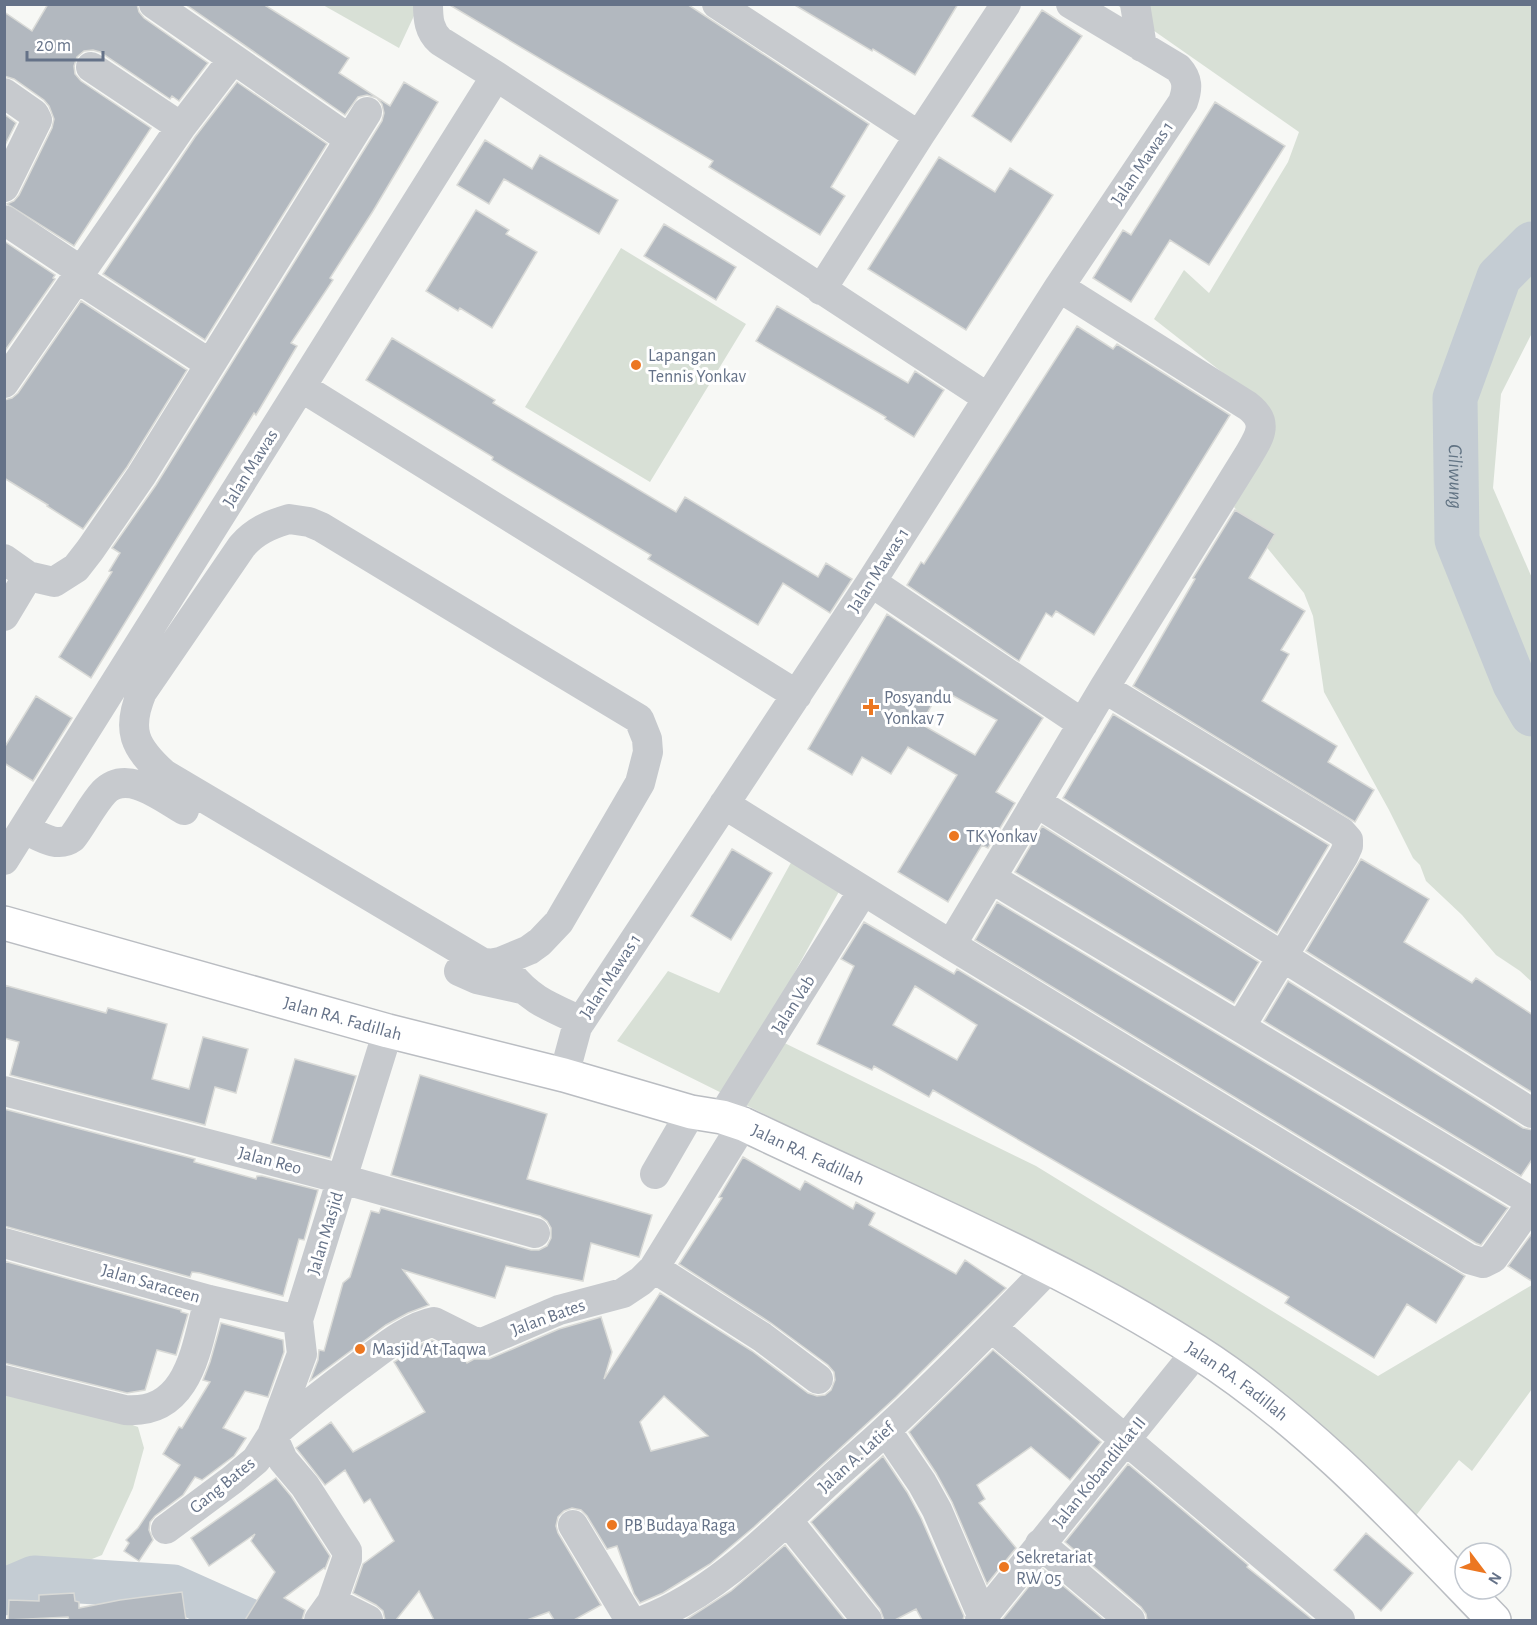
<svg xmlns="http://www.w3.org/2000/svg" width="1537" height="1625" font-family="'Alegreya Sans',sans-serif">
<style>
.green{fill:#d8e0d6}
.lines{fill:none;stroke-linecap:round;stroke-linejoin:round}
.river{stroke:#c4ccd3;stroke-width:45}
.building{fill:#b2b8bf;stroke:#d9dad7;stroke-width:1.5;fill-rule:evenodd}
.major-casing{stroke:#babdc2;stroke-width:36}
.minor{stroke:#c7cace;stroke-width:30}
.major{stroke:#fff;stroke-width:33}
.poi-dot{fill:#ec7721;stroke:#fff;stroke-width:2}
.labels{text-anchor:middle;stroke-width:6;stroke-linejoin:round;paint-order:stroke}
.street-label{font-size:18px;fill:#657288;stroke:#fff}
.poi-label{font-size:18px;fill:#657288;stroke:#fff;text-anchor:start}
.water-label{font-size:20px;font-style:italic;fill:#617383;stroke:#fff}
</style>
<rect width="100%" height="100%" fill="#f7f8f5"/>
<!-- green -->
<path class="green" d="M323,5h96l-20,43z
M1117,5h415v328l-31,61 -8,94 39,90v404l-12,-11 -24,-16 -34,-40 -36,-34 -6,-16 -7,-7 -24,-48 -65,-118 -11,-76 -9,-23 -70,-86 18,-35 -6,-81 -92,-72 30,-49 25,23 79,-131 11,-30z
M621,248l125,76 -96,158 -125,-75z
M793,859l54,18 -85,155 274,134 342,210 154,-91v104l-60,82 -13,-11 -48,62 -247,-209 -547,-272 51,-70 51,22z
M5,1389l48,7 85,31 6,21 -11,40 -31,67 -20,8 -31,2 -46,19z"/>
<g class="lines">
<!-- river -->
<g class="river">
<path id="s1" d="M1532,244l-33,33 -44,121 2,142 58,144 17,30"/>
<path d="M4,1593l4,-4 26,-11 139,9 74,33"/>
</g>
</g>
<!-- building -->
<path class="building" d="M48,4h89l2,8 5,6 64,45 -29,38 -7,-5 -2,3 -70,-47 -7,-2 -9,1 -7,6 -3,9 1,8 6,7 70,47 -77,118 -67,-42 7,-3 5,-6 33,-67 2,-9 -5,-13 -5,-6 -30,-21 -10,-3v-64l28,19z
M185,4h78l86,54 -10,15 51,33 14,-24 34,20 -65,109 -43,67 3,2 -42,63 6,3 -41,69 -2,-2 -163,265 -32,-21 53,-85 -3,-1 11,-18 -8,-5 44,-63 226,-364 2,-8 -2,-9 -5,-6 -10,-3 -9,2 -13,18z
M448,4h239l182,120 -38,63 14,9 -25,39 -111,-68 4,-6z
M793,4h165l-43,71 -42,-26 -1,2z
M1042,10l40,26 -71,106 -39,-26z
M237,82l90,62 -122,196 -102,-66 92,-137z
M1215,102l70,44 -76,119 -39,-25 -39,62 -38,-24 30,-48 8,5z
M4,114l12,9 -12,24z
M485,140l47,29 8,-14 78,45 -19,34 -95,-55 -15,25 -32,-19z
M939,157l56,35 15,-24 43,27 -87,135 -98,-61z
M476,210l33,20 -3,4 31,18 -45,76 -32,-20 -2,3 -32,-20z
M664,224l72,43 -20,33 -72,-44z
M4,241l51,34 -2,3 2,1 -51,73z
M81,301l106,69 -60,97 -44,62 -36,-23 1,-1 -44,-27v-78l8,-2 6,-5z
M777,306l131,77 7,-12 29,19 -30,47 -29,-18 1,-2 -130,-76z
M1077,326l36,23 4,-5 113,71 -136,220 -38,-24 -4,6 -6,-4 -27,48 -112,-76 14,-23 3,2z
M392,338l103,62 -2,3 183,109 9,-15 133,80 8,-14 26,16 -22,34 -47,-30 -25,42 -110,-66 3,-4 -159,-95 1,-3 -127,-77z
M1235,510l40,24 -26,44 56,33 -24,39 8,4 -27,47 75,45 -9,16 46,28 -19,32 -222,-136 62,-107 -2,-1z
M887,614l156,104 -47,74 19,11 -27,45 -6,-3 -34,57 -50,-30 59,-97 -49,-28 -17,27 -29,-17 -10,18 -44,-26zM941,689l56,31 -22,35 -54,-31z
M36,696l36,22 -39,63 -29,-18v-15z
M1113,714l216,131 -52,88 -214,-135z
M1042,826l217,136 -25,41 -219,-131z
M732,849l40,24 -41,67 -40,-24z
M1361,859l68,40 -25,43 68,41 4,-5 57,37v78l-227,-142z
M997,902l511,306 -27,37 -5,-2 -501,-303z
M864,922l90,52 3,-5 508,307 -29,47 -29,-19 -33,54 -89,-55 4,-6 -356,-207 -4,7 -55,-31 -2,4 -55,-26 37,-78 -13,-7zM915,986l62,39 -20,35 -64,-35z
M1288,981l235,147 10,2v28l-12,18 -257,-155z
M4,985l102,28 2,-5 59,16 -15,55 37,10 14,-52 45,12 -12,44 -21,-6 -10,38 -195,-50 9,-33 -15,-4z
M295,1059l61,17 -26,82 -59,-15z
M420,1075l127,39 -20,65 125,36 -13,42 -48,-14 -8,38 -77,-15 -11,32 -92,-28 26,35 -21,8 -22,12 -76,56 8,-21 1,-10 5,1 19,-68 7,-6 21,-66 8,2 2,-5 150,42h8l8,-4 4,-8v-10l-4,-7 -7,-5 -149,-41z
M4,1109l191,50 -1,3 62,17 1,-3h5l56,14 -14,50 -5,-1 -16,57 -83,-23 -8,-1 -2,5 -186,-51z
M743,1157l57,33 5,-9 48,28 3,-7 19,11 -6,12 87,49 9,-14 41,28 -110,109 -142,130 -44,37 -47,29 -23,10 -6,-9 -17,-48 -10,3 -20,-33 -6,-6 -9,-2 -8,3 -6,6 -2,9 2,7 43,72 -27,15h-20l-5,-8 -22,8h-93l-15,-29 -23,29h-11l-2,-9 -7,-6 -23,-12 10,-29 31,-23 -24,-42 -6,4 -19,-33 -20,15 -29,-37 35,-26 22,30 72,-40 -31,-50 28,-18 10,-4 31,16 4,7 7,-4h15l70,-30 42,-12 11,35 -8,27 56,-86 92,58 56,42 9,3 8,-1 6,-5 4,-10 -1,-8 -6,-7 -57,-42 -92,-59 43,-66 -3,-1zM664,1396l44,40 -57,15 -11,-29z
M1533,1232v50l-25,-16z
M4,1261l177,49v2l7,2 -12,41 -19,-5 -12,40 -18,3 -123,-30z
M221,1323l62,17 1,12 -16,45 -23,-6 -22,37 23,10 -12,18 -32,24 -7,-3 -12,18 -28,21 -5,6 -1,8 4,10 -14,21 -15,-10 5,-8 -3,-3 12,-12 42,-63 -17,-11 16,-27 3,1 28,-46 -7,-2 7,-18z
M993,1350l108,92 -31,38 -39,-33 -54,38 8,14 -6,4 37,45 -29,36 -35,-82 -16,-29 -27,-41z
M883,1456l24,36 14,26 43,98 -1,4h-41l-6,-11 -21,11h-11l-4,-11 -69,-87z
M1128,1464l120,101 -1,2 66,53h-166l-1,-6 -5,-7 -76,-65z
M276,1478l15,18 39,60 -5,13 -1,-1 -40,30 21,12 -3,10h-57l30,-48 -24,-31 4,-7 -46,32 -18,-28z
M1366,1533l47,40 -32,38 -47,-41z
M785,1545l60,75h-157l-1,-1 44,-28z
M1043,1569l61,51h-102z
M182,1592l4,28h-117l-1,-3 -60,3 1,-20 30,1v-6l35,-2 1,8 4,1v6l41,-8z"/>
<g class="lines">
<!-- major casing -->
<g class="major-casing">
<g id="major">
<path id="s2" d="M4,923l384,108 176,44 127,37 31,5 21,7c152,73 311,136 453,227 114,73 205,173 298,269"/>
</g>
</g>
<!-- minor -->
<path class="minor" d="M154,4l195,135
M428,4c0,15 1,27 12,37l56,35 492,322
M717,4l202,132
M1135,4l7,43
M91,67l90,60
M4,93l30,21 3,6 -33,67
M4,220l77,51
M77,278l133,86
M821,290l98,-154 87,-132
M4,383l177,-256 52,-68
M301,387l496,308
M289,519l20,3 12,5 318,192 8,20 1,13 -8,31 -81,139 -19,20 -11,8 -29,12 -11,2 -8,-2 -317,-188c-30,-27 -38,-44 -22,-82l100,-146c13,-15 27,-21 47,-27z
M4,559l24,17 26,6 22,-14 14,-18 51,-74 226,-364
M871,582l212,142
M4,616l24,-40
M1104,688l237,144 7,8v6l-4,9 -104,172
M1036,802l496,311
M724,804l227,141 518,314 14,4 10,-5 39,-55
M24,829c14,6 33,20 48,9 11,-14 20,-33 32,-46 23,-24 59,6 80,18
M4,860l492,-784
M991,878l541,324
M951,945l153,-257 144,-232c11,-19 22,-33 0,-50l-189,-119
M459,971l18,8 45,10
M510,974c20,26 41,33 71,47
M564,1075l13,-48 4,-6 290,-439 188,-295 124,-185c5,-14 5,-23 -5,-34l-107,-64
M4,1091l338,88 193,54
M722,1117l141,-226
M655,1174l36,-62
M4,1243l205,57 89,20
M654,1268l108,69 56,42
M995,1330l345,290
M4,1380l121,30c65,5 71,-63 84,-110
M886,1430l36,53 15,27 45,105
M272,1435c28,-24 57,-47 87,-69 22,-16 49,-39 75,-44l38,19 10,2 77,-33 64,-17 18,-12 13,-13 89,-144
M272,1435l11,25 22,26 42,65v8l-15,43 -13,18
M787,1520l80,100
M573,1525l57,95
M166,1529l66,-49 24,-20 16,-25 30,-81 -4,-34 90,-289
M1040,1544l90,76
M332,1602l36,18
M645,1620c71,-27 129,-88 184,-139 19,-18 39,-34 58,-52 56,-52 109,-106 162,-161
M980,1620l217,-269"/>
<!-- major -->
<use href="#major" class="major"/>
</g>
<!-- markers -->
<g class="poi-dot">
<circle cx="636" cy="365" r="6"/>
<path d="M868 698h6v6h6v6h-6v6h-6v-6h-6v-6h6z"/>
<circle cx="954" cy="836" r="6"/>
<circle cx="360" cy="1349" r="6"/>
<circle cx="612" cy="1525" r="6"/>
<circle cx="1004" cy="1567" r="6"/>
</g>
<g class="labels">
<!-- street labels -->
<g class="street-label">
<text transform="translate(1142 163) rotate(-56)" y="6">Jalan Mawas 1</text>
<text transform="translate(250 468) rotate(-58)" y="6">Jalan Mawas</text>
<text transform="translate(878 570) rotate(-57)" y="6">Jalan Mawas 1</text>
<text transform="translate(610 976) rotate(-57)" y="6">Jalan Mawas 1</text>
<text transform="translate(793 1004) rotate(-58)" y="6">Jalan Vab</text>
<text dy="6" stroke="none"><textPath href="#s2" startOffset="352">Jalan RA. Fadillah</textPath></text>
<text dy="6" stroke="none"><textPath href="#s2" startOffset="838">Jalan RA. Fadillah</textPath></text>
<text transform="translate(270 1160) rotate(15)" y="6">Jalan Reo</text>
<text transform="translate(325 1233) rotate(-73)" y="6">Jalan Masjid</text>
<text transform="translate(151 1283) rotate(16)" y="6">Jalan Saraceen</text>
<text transform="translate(548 1317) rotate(-20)" y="6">Jalan Bates</text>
<text dy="6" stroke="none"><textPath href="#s2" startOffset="1324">Jalan RA. Fadillah</textPath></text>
<text transform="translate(856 1457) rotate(-42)" y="6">Jalan A. Latief</text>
<text transform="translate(1099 1472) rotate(-51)" y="6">Jalan Kobandiklat II</text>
<text transform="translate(222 1485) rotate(-39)" y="6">Gang Bates</text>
</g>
<!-- poi labels -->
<g class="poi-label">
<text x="648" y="361">Lapangan<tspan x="648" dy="21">Tennis Yonkav</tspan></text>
<text x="884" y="703">Posyandu<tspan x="884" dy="21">Yonkav 7</tspan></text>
<text x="966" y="842">TK Yonkav</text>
<text x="372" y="1355">Masjid At Taqwa</text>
<text x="624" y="1531">PB Budaya Raga</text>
<text x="1016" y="1563">Sekretariat<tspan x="1016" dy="21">RW 05</tspan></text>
</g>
<!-- water labels -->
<g class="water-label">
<text dy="7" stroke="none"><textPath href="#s1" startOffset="254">Ciliwung</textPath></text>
</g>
</g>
<!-- border -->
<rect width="1537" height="1625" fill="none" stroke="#657288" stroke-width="12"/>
<!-- north arrow -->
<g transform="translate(1483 1571) rotate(122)"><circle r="28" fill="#ffffff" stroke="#c1c7cf" stroke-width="1.5"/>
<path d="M0-4.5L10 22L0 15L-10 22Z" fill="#ec7721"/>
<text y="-9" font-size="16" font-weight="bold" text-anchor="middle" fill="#657288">N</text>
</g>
<!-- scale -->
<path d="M27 51v9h76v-9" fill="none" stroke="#657288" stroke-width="3"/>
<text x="36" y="51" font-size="18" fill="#657288" stroke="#ffffff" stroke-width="4.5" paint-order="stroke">20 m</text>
</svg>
